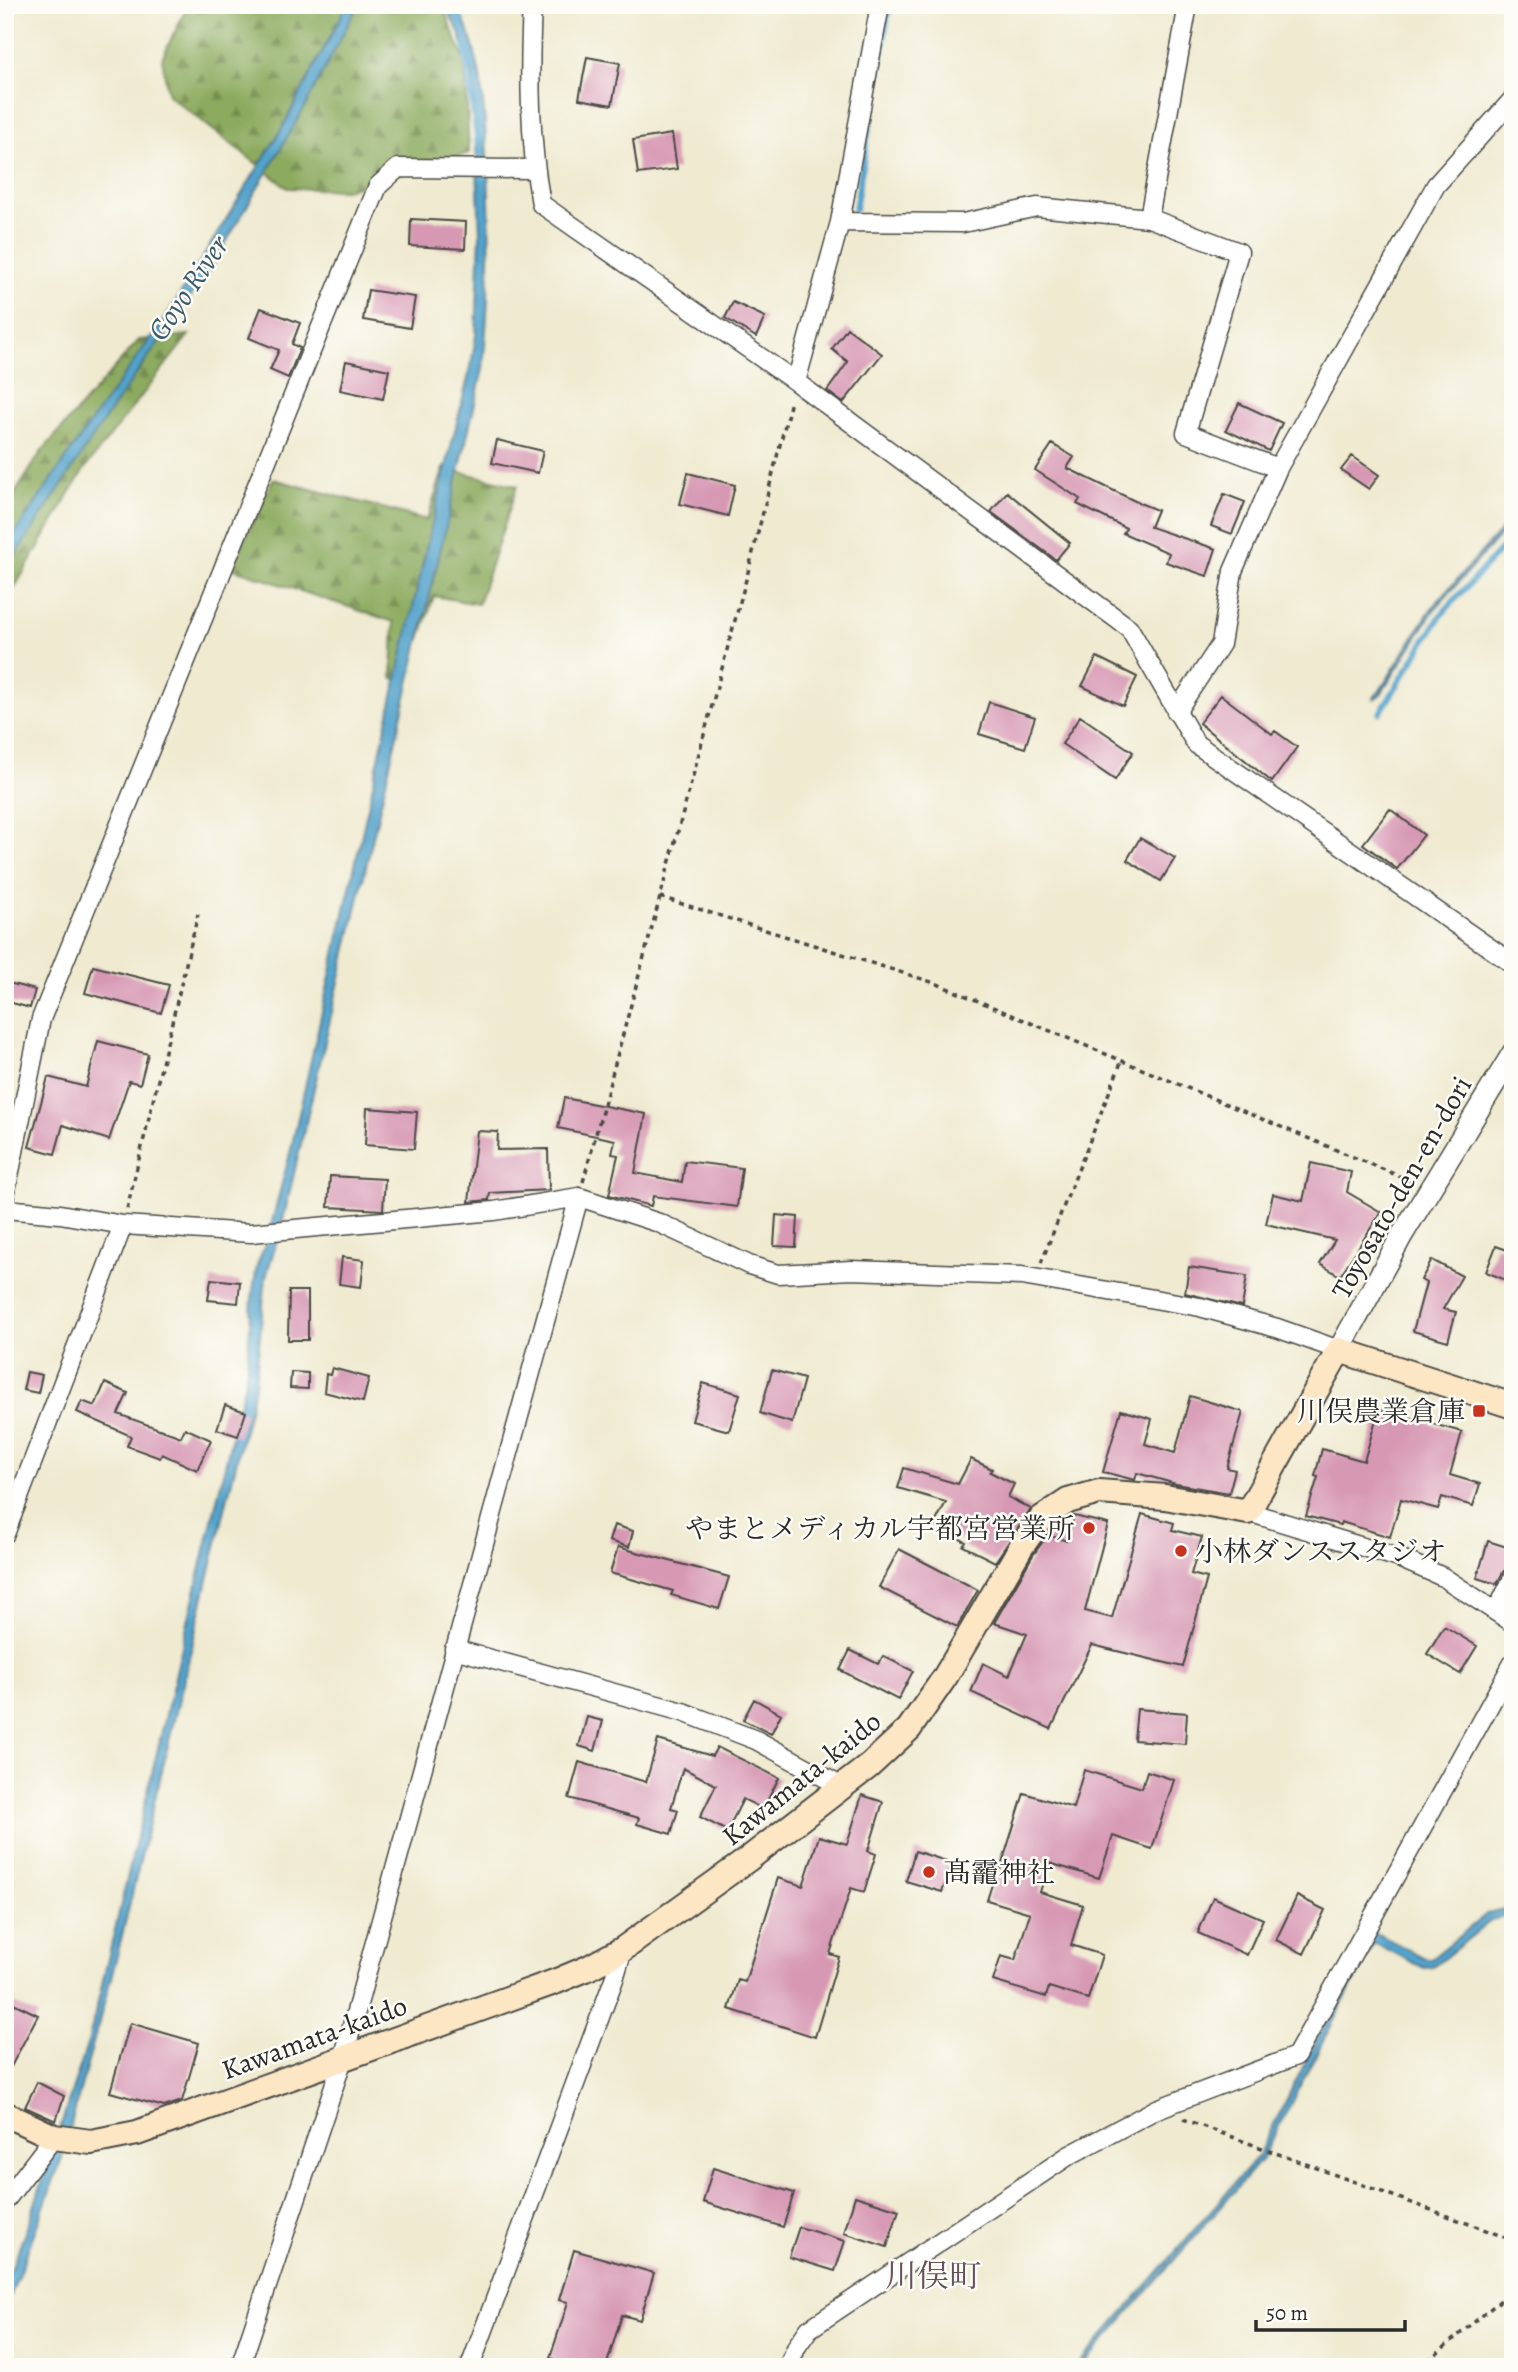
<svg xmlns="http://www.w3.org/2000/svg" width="1518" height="2372" font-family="Alegreya,'Noto Serif JP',serif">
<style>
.forest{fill:url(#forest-firs);stroke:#5c6b44;stroke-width:2}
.water{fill:#52a3cc;stroke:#3e677c;stroke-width:2}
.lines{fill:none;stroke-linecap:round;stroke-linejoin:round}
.stream{stroke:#52a3cc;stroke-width:6}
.building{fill:#d798b4}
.minor-casing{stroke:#484844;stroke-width:21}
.tertiary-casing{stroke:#484844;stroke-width:24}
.secondary-casing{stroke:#484844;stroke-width:28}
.path{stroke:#484844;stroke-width:3.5;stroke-dasharray:5 5;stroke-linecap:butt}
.minor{stroke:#fff;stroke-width:18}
.tertiary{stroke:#fff;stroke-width:21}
.secondary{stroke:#fce6c4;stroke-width:24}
.poi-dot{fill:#c8321e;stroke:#fdfcf7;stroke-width:2.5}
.labels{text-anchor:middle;stroke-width:5;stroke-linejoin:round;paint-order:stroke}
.street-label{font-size:28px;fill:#2b2b2b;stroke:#fdfcf7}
.poi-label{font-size:28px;fill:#2b2b2b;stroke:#fdfcf7;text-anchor:end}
.water-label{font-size:30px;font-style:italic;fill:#3b5b6b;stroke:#fdfcf7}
.quarter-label{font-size:32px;fill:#67515b;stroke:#fdfcf7}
</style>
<defs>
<pattern id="forest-firs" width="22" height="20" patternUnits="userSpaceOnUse" patternTransform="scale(1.75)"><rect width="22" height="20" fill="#8cab5e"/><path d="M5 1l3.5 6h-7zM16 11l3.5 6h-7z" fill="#738b4e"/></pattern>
</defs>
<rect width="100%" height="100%" fill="#fdfcf7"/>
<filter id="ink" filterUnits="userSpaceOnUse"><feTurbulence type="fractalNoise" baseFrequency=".0143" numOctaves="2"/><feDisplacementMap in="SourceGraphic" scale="14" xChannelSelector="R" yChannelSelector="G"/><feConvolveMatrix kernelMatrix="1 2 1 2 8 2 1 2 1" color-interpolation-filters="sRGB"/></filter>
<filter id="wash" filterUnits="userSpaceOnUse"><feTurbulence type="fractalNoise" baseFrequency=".00686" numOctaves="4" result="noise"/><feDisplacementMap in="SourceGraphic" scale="28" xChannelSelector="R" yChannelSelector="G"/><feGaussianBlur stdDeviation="1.57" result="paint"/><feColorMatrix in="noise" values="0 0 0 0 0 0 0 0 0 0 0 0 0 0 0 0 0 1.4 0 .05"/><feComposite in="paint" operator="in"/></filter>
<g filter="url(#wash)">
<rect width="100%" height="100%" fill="#efead0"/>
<!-- forest -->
<path class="forest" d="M188,5h254l23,56 4,92 -124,37 -57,-2 -120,-93 -6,-37z
M189,335l-106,136 -78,133v-95l37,-58 97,-111z
M444,468l73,18 -39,118 -44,-8 -28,86 -14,-4 2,-56 -163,-54 42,-89 154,41z"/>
<!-- water -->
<path class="water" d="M347,5h11l-52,100 -95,163 -98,139 -108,164v-23l92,-135 69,-96 115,-187z
M444,5h12c24,42 27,87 30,134 6,77 4,153 -3,230l-199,847 -18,61 -11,108 -137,567 -57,209 -56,150v-26l25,-66 59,-180 157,-662 6,-79 5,-33 11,-28 23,-88 140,-622 40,-161 5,-31 4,-100 -7,-161 -15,-44z
M1513,516v5l-79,89 -53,84 -7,5 -1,-2 6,-5 52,-83z
M1503,1909l10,3v9l-10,-4 -11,3 -59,47 -9,1 -50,-25 -112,216 -181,208h-5l182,-211 114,-225 55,28h4l57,-46z"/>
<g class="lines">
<!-- stream -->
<path class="stream" d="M459,5l2,16
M465,46l13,100
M855,209l35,-204
M1380,713l61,-98 72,-79"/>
</g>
<g id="blocks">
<!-- building -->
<path class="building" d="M587,57l33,6 -8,42 -33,-6z
M672,134l5,35 -39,5 -5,-34z
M411,219l55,3 -1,27 -55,-3z
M368,290l47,7 -5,31 -47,-8z
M733,302l32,15 -9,20 -31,-19z
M261,308l39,15 -8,21 8,4 -12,30 -18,-8 9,-20 -30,-12z
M847,328l35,26 -39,49 -16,-12 21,-29 -16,-13z
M346,361l43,9 -6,29 -43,-9z
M1239,403l43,20 -13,28 -43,-21z
M497,440l46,11 -5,22 -46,-10z
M1052,444l22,13 -7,11 70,34 20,8 -7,17 66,22 -9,27 -41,-14 3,-9 -46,-20 3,-5 -49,-24 3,-5 -45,-29z
M1352,456l27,19 -10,14 -28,-19z
M688,473l47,12 -7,31 -48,-12z
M1007,492l63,51 -14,17 -65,-48z
M1224,494l21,8 -13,32 -21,-8z
M1097,657l40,20 -14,29 -41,-20z
M1221,695l51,39 3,-3 22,16 -25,35 -73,-59z
M989,702l46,15 -10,31 -46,-14z
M1080,716l53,36 -18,28 -53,-36z
M1390,809l34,26 -27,34 -34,-25z
M1140,838l35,20 -14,23 -34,-21z
M93,966l76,19 -8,28 -76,-20z
M5,982l30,8 -5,18 -25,-7z
M98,1041l50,13 -8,30 -11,-3 -20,59 -46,-15 -8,29 -26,-7 19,-70 38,10z
M564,1098l82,16 -11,59 47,9 3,-21 57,7 -5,39 -84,-11 -2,10 -42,-11 9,-40 -6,-1 3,-14 -57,-12z
M367,1108l50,4 -3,37 -49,-4z
M477,1131l21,1 -1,18 51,-1 1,41 -59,3 -1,7 -20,2z
M1311,1163l40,9 -4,20 34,20 -41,64 -20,-12 15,-24 -69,-16 7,-30 30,7z
M330,1176l55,3 -2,31 -55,-3z
M776,1215l22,2 -2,30 -22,-1z
M1496,1246l17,6v31l-27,-11z
M342,1257l22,3 -3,27 -22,-3z
M1432,1260l30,16 -19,33 13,3 -8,29 -35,-10 13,-48 -5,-3z
M1189,1267l58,9 -5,31 -57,-14z
M211,1279l29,3 -2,21 -30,-3z
M289,1291h19v49h-20z
M332,1368l37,10 -6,24 -39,-10 2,-18 4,1z
M772,1370l32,9 -12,44 -32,-10z
M27,1372l15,3 -4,18 -15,-3z
M291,1372l17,1v16l-18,-1z
M105,1383l23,10 -10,21 63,23 4,-9 26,12 -14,30 -35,-16 -2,4 -33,-12 4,-10 -54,-24 5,-11 13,5z
M703,1383l37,11 -11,37 -37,-10z
M1190,1396l53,16 -16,56 8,2 -6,23 -53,-9 -39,-11 -2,7 -32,-8 18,-62 31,9 -7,25 30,9z
M225,1405l21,7 -8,24 -21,-7z
M1379,1409l83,23 -12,43 30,9 -7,22 -31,-9 -4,12 -37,-10 -11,38 -49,-15 -1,3 -34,-9 12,-39 -3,-1 7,-27 42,12z
M971,1459l21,10 -2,3 24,12 -6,13 23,12 -36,53 -32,-16 3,-4 -32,-17 12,-23 -48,-14 6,-20 54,16z
M1142,1514l32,9 -2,7 30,7 -11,37 16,4 -24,89 -91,-22 -41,84 -80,-37 12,-29 26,13 18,-42 -33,-11 39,-68 15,-20 19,6 7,-25 34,8 -23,87 27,7z
M614,1525l19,6 -4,16 -20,-6z
M1488,1541l25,8 -2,18 -8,5 -6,12 -20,-6z
M618,1547l111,30 -10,32 -48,-14 2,-4 -63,-18z
M899,1549l79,41 -21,37 -78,-40z
M1444,1626l33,20 -17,28 -33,-20z
M850,1650l28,14 5,-8 30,15 -15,29 -58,-30z
M754,1699l27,15 -10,20 -28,-14z
M1137,1709l50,4 -2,31 -51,-4z
M587,1717l16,4 -8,30 -16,-5z
M658,1740l54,16 5,-9 62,31 -16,31 -20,-10 -16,32 -27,-14 16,-32 -33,-17 -12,40 7,2 -7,24 -34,-10 2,-6 -70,-20 10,-36 67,20z
M1084,1770l58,18 5,-17 27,9 -22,69 -39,-13 -14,42 -50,-15 -9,29 43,13 -12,40 31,10 -14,44 -39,-12 -3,10 -53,-16 8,-25 14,4 15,-47 -43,-13 10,-31 3,1 24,-77 49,15z
M862,1795l21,7 -15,49 8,3 -12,38 -13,-4 -21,66 9,3 -24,80 -86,-28 9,-29 7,2 33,-104 25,8 16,-50 28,8z
M915,1851l37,12 -10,29 -36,-11z
M1297,1896l28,14 -21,44 -28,-14z
M1213,1897l50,22 -16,36 -49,-22z
M5,1999l33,16 -33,63z
M130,2023l69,20 -17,58 -18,6 -54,-15z
M37,2082l27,14 -8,25 -31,-14z
M713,2168l81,25 -11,34 -80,-25z
M855,2196l44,14 -12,37 -43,-14z
M799,2227l46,14 -10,30 -46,-14z
M574,2250l80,23 -14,47 -18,-5 -16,52h-27l-29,-9 18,-56 -9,-2z"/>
</g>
</g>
<g filter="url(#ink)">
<use href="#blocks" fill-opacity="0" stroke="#484844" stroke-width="2"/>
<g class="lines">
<!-- minor casing -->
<g class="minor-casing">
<path id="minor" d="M532,5c-3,66 -3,134 9,199l255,178 333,246 67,116 317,220
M1149,218l39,-213
M840,222l123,1 74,-16 112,11 90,34 -53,181 92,35
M796,382l44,-160 40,-217
M1176,712l45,-68 12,-73 45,-103 158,-283 77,-86
M5,1196l36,-177 337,-833 20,-18 137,1
M5,1209l55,5 63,11 128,8 243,-22 85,-14 80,26 90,42 29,9 73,-4 171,6 178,31 77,21 62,22
M1248,1512l151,46 44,19 70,46
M5,1534l118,-309
M1496,1612l17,-34
M454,1649l229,63 73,28 77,42 5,7
M5,2201l49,-64
M240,2367l103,-308 236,-862
M470,2367l144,-388 9,-30
M788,2367l9,-21 12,-17 259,-173 89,-47 139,-53 217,-393"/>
</g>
<!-- tertiary casing -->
<g class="tertiary-casing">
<path id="tertiary" d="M1339,1350l63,-115 111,-182"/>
</g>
<!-- secondary casing -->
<g class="secondary-casing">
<path id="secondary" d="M5,2114l49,23 37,5 46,-9 420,-152 31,-13 35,-19 124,-89 122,-94 40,-37 36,-52 76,-130 21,-29 26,-17 31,-9 66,5 83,15 91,-162 174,56"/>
</g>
<!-- path -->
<path class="path" d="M660,897l275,86 476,198
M583,1182l164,-606 44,-175
M127,1209l71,-295
M1041,1263l81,-203
M1183,2119l330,121
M1420,2367l93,-77"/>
<!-- minor -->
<use href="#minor" class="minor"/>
<!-- tertiary -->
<use href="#tertiary" class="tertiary"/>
<!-- secondary -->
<use href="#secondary" class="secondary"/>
</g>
</g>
<!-- markers -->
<g class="poi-dot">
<rect x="1472" y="1404" width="14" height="14" rx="3.5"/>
<circle cx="1089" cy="1528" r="7"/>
<circle cx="1181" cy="1551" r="7"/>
<circle cx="929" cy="1872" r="7"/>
</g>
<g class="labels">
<!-- street labels -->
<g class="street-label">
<text transform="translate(1401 1187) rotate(-60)" y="10">Toyosato-den-en-dori</text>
<text transform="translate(801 1778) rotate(-39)" y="10">Kawamata-kaido</text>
<text transform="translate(314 2037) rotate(-20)" y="10">Kawamata-kaido</text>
</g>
<!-- poi labels -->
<g class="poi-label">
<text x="1465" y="1421">川俣農業倉庫</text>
<text x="1075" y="1538">やまとメディカル宇都宮営業所</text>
<text x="1195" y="1561" text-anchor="start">小林ダンススタジオ</text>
<text x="943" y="1882" text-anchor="start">髙靇神社</text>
</g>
<!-- water labels -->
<g class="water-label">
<text transform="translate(188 288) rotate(-56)" y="10">Goyo River</text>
</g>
<!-- quarter labels -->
<g class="quarter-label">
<text x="933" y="2287">川俣町</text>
</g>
</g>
<!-- margin -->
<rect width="1518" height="2372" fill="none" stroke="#fdfcf7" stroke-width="28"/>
<!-- scale -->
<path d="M1256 2320v10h149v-10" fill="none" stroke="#2b2b2b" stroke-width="3.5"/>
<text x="1266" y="2320" font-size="21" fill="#2b2b2b" stroke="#fdfcf7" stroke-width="5" paint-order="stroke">50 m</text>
</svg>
